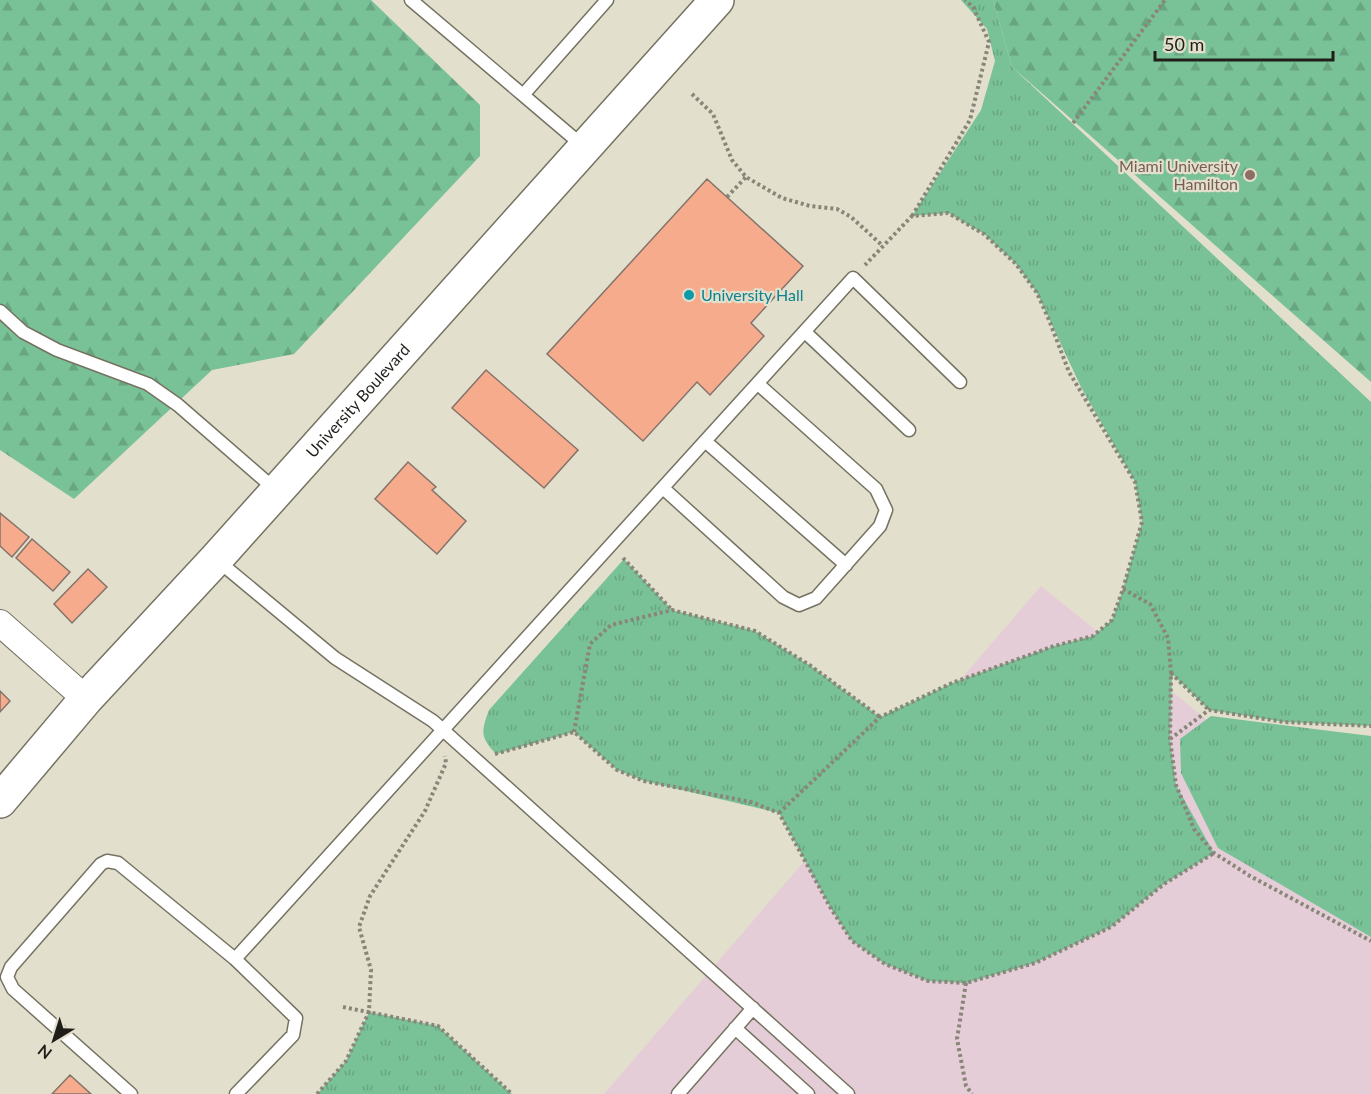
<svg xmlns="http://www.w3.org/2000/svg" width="1371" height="1094" font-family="Lato,sans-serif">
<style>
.industrial{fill:#e5cdd8}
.grass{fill:url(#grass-tufts)}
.forest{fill:url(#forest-firs)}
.building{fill:#f6ac8c;stroke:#84736b;stroke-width:1.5}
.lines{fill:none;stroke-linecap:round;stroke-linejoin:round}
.lane-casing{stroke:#767262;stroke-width:15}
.street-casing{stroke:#767262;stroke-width:28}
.secondary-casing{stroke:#767262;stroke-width:36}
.path{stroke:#898679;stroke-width:4;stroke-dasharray:3 3;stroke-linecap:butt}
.lane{stroke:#fff;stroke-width:12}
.street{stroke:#fff;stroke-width:26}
.secondary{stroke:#fff;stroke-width:33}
.education-dot{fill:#8d6e63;stroke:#e3dfcd;stroke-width:2}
.culture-dot{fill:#0f9aa8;stroke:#e3dfcd;stroke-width:2}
.labels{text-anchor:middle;stroke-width:4.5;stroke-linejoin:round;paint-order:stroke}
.education-label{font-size:16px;fill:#785e54;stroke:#e3dfcd;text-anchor:end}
.culture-label{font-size:16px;fill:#0d838f;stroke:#e3dfcd;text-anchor:start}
.street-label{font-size:16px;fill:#201e18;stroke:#e3dfcd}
</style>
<defs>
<pattern id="grass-tufts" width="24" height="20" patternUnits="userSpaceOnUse" patternTransform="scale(1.5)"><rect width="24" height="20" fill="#79c197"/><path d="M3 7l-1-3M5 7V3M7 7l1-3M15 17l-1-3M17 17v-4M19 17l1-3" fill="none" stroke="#68a581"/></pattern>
<pattern id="forest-firs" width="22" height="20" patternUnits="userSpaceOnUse" patternTransform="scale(1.5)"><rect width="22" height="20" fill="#79c197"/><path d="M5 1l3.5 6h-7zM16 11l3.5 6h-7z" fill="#68a581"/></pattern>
</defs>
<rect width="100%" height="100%" fill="#e3dfcd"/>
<!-- industrial -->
<path class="industrial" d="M1041,586l330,266v242h-767z"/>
<!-- grass -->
<path class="grass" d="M961,0h32l19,67 359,335v324l-87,-4 -75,-12 -37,-36 -2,65 6,46 38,68 -50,31 -53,43 -76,36 -69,20 -38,-2 -43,-17 -33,-23 -22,-34 -51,-94 -135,-32 -27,-11 -43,-38 -78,22c-16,-17 -15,-22 -7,-44l135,-151 48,51 83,21 56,35 69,51 72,-34 102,-37 39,-10 19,-16 11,-31 19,-67 -7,-40 -54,-95 -44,-94 -21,-29 -32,-30 -36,-21 -36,3 69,-106 14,-49 -8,-32z
M1211,716l160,20v201l-153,-89 -37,-75 -1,-34z
M369,1012l69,14 74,68h-195l29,-33z"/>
<!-- forest -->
<path class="forest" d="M0,0h371l109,105v51l-186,198 -82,16 -138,129 -74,-49z
M993,0h378v382l-359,-315z"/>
<!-- building -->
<path class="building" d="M707,179l96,87 -52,57 13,13 -54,59 -13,-13 -54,59 -96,-87z
M486,370l92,80 -34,38 -92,-80z
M408,462l28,25 -4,3 34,31 -29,33 -62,-55z
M0,513l29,24 -17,20 -12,-11z
M32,539l38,33 -17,19 -37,-33z
M88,569l19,18 -35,36 -18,-19z
M0,691l10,10 -10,11z
M70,1075l21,19h-39z"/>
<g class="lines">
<!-- lane casing -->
<g class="lane-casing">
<path id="lane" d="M411,0l112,95
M583,146l-60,-51 84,-95
M0,311l23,21 34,18 91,34 30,21 99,86
M805,332l104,98
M705,441l141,124
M663,488l120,109 16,8 17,-7 64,-72 6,-16 -10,-21 -118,-105
M217,560l118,98 98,63 415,373
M235,959l618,-681 107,104
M735,1028l73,66
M131,1094l-118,-105 -6,-12 4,-10 90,-103 6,-3 11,2 117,96 61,59 -3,17 -57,59
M678,1094l75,-86"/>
</g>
<!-- street casing -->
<g class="street-casing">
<path id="street" d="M0,623l86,76"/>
</g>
<!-- secondary casing -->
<g class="secondary-casing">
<g id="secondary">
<path id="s1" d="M0,801l86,-102 130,-140 501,-559"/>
</g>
</g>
<!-- path -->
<path class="path" d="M692,94l21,20 19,46 14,17 36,21 28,8 27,3 14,8 32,29
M1073,123l92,-123
M727,197l19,-20
M912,216l58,-96 19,-78 -16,-35 -8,-7
M623,558l49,52
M1123,589l27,15 18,34 3,35 -1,66 6,46 18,44 20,24 36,23 121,65
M1171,673l38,37
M574,732l16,-88 21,-19 61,-15 83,21 56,35 69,51
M1170,739l39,-29 75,12 87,4
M495,754l79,-22 43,38 27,11 107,21 28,11 51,94 22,34 33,23 43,17 38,2 69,-20 76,-36 53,-43 50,-31
M779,813l101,-96 72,-34 102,-37 39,-10 19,-16 11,-31 19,-67 -7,-40 -66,-110 -20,-52 -12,-27 -21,-29 -32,-30 -36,-21 -36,3 -47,49
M966,983l-9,56 9,47 6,8
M343,1007l95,19 74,68
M317,1094l29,-33 23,-49 2,-42 -12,-43 11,-31 55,-85 21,-48 -1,-7"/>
<!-- lane -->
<use href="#lane" class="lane"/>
<!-- street -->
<use href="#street" class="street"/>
<!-- secondary -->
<use href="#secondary" class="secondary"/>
</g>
<!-- markers -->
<circle class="education-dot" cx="1250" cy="175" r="6"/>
<circle class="culture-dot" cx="689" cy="295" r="6"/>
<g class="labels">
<!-- education labels -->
<g class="education-label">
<text x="1238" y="172">Miami University<tspan x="1238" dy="18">Hamilton</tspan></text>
</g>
<!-- culture labels -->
<g class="culture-label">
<text x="701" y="301">University Hall</text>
</g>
<!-- street labels -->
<g class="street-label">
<text dy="6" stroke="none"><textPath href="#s1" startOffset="537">University Boulevard</textPath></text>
</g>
</g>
<!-- north arrow -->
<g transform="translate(54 1040) rotate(218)" stroke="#e3dfcd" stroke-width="4.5" paint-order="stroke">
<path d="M0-4.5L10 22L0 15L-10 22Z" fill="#201e18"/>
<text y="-9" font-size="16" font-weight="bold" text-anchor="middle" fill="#201e18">N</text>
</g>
<!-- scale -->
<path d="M1155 51v9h178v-9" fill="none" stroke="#201e18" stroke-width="3"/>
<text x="1164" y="51" font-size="18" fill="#201e18" stroke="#e3dfcd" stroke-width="4.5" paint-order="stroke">50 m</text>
</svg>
